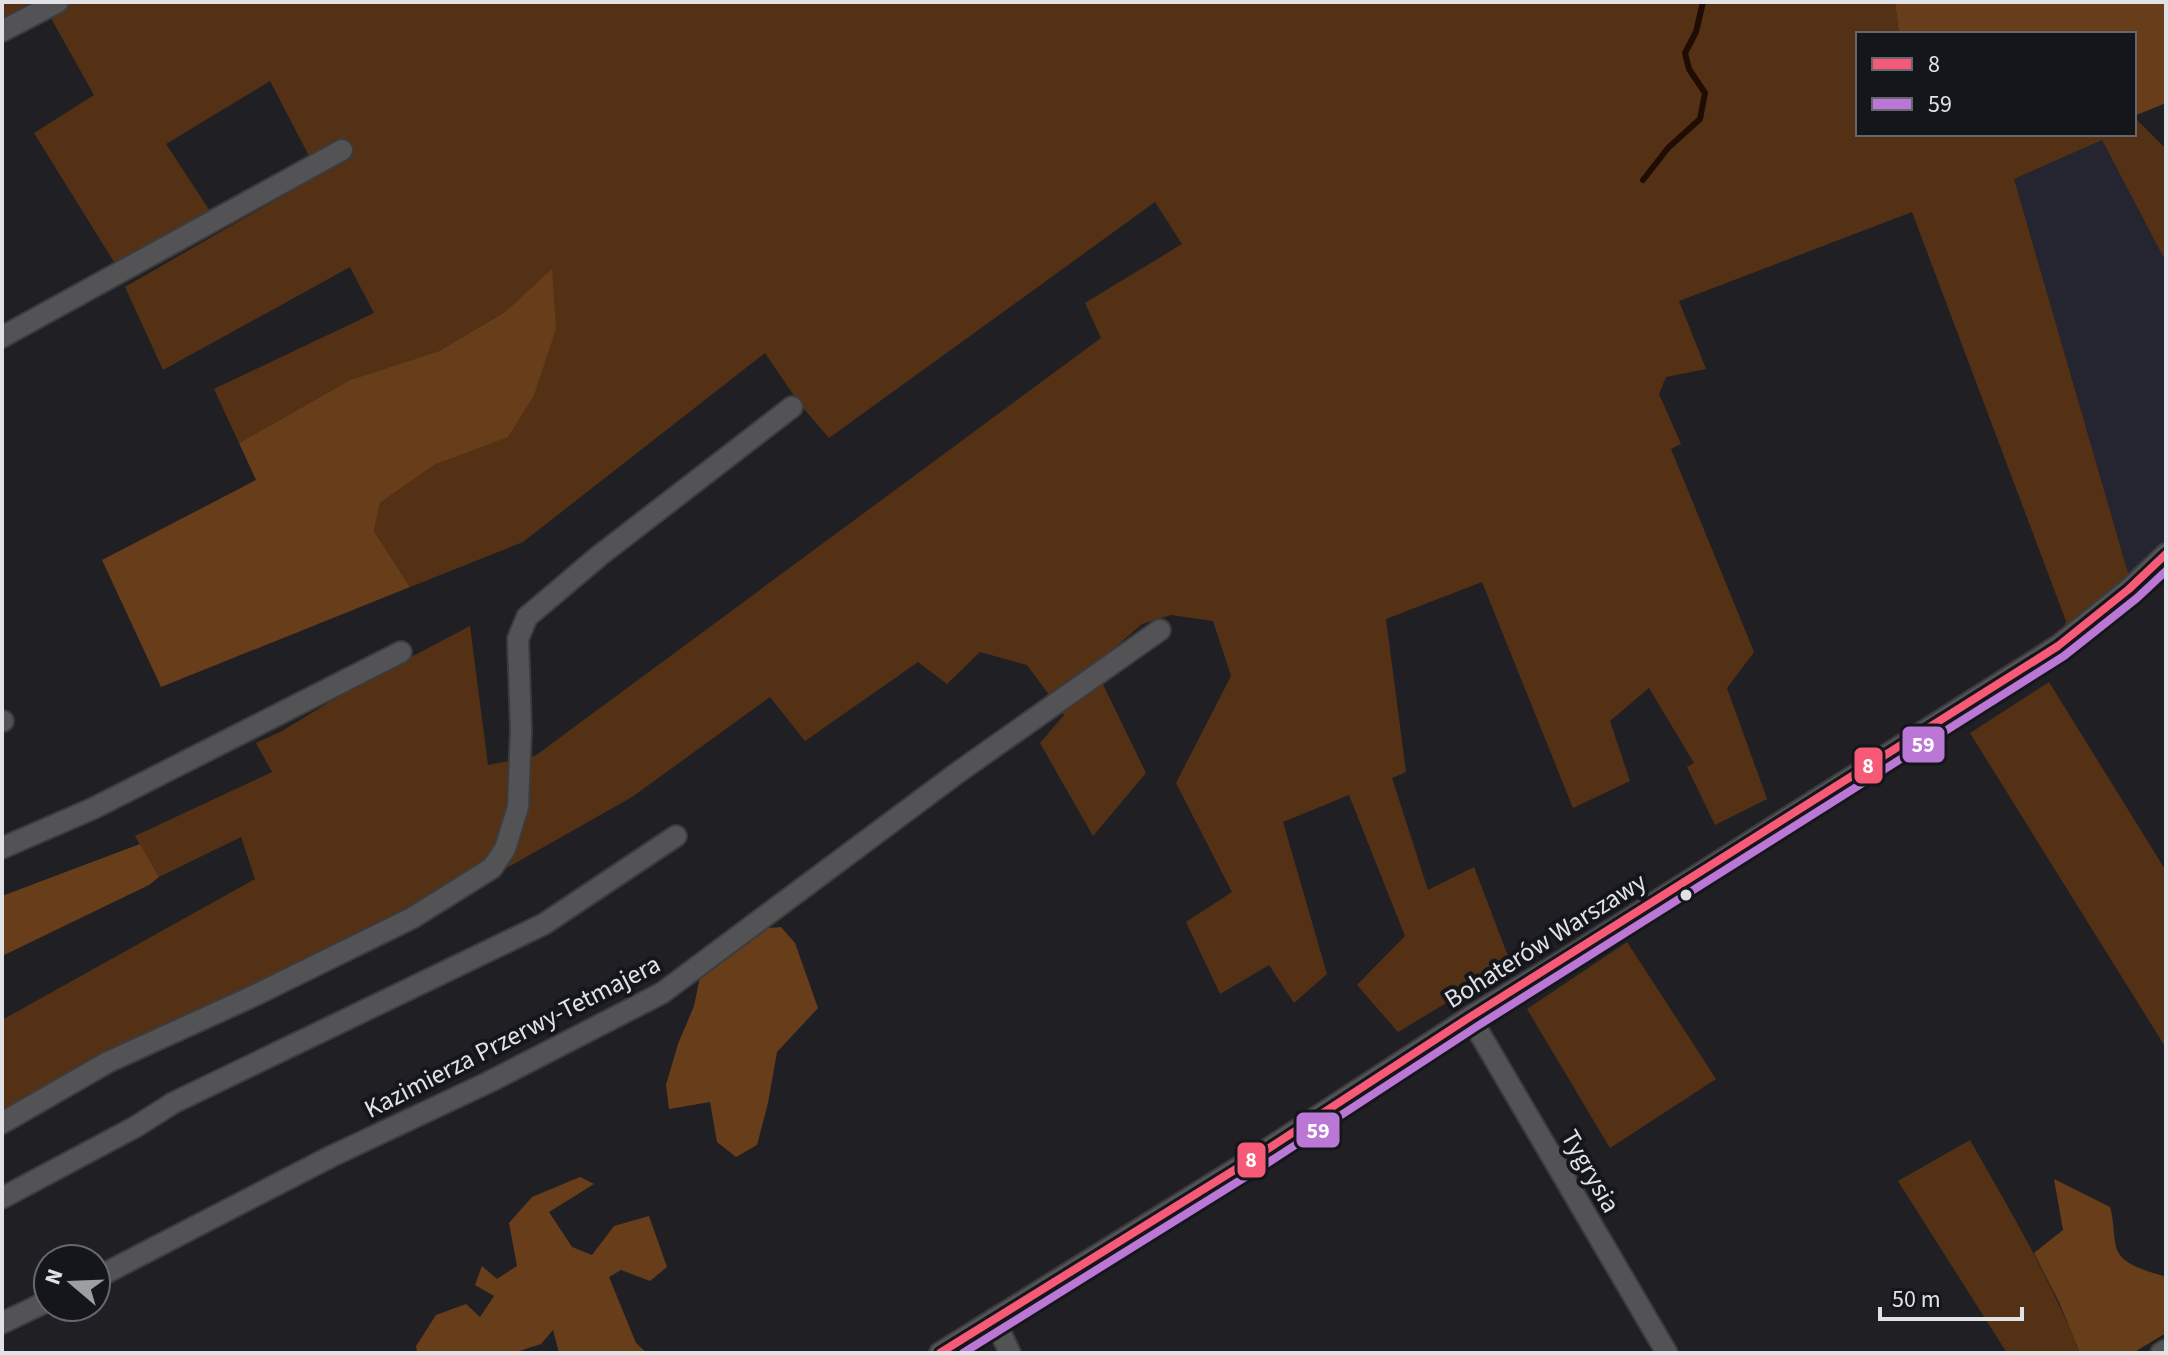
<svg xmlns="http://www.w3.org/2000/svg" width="2168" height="1355" font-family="'Source Sans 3',sans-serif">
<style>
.built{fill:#242530}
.green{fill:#543115}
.forest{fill:#683d19}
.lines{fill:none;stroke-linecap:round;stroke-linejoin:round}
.stream{stroke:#1f0d03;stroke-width:6}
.minor-casing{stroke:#3c3c3e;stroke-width:24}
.minor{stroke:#535355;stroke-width:20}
.bus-1-casing{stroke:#15161c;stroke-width:14}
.bus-2-casing{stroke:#15161c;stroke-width:14}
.bus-1{stroke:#f75a77;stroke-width:8}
.bus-2{stroke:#ba77d6;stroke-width:8}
.bus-dot{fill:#e1e2e6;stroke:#15161c;stroke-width:3}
.labels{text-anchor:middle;stroke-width:8;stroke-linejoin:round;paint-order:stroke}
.street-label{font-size:26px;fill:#e1e2e6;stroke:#15161c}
.line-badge{stroke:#15161c;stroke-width:3}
.badge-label{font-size:22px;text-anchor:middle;font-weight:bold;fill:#fff}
</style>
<rect width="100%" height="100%" fill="#202024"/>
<!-- built -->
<path class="built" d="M2102,140l64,122v292l-37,35 -1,-16 -114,-394z"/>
<!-- green -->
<path class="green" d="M2,2h28l-28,18z
M42,2h1853l4,32h-41v100h276v-17l32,32v113l-64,-122 -88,39 114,394 1,16 -71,57 8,-25 -154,-409 -233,89 27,68 -40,8 -7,17 22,50 -10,5 83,203 -27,36 40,111 -52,26 -28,-58 7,-4 -45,-75 -39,33 20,60 -57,27 -91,-226 -96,37 20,153 -14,6 36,112 46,-23 37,97 -113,68 -41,-47 48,-49 -56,-141 -66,27 44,152 -33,29 -25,-38 -49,29 -34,-72 46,-30 -56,-109 55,-107 -18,-55 -42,-6 -29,9 -48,42 52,107 -53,63 -53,-93 24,-28 -37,-50 -47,-13 -33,32 -29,-22 -113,79 -35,-44 -138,100 -136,77 -494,239v-93l253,-141 -14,-42 -82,40 -24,-41 137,-64 -16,-29 26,-12 74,-45 114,-60 18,139 47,-9 566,-418 -16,-35 97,-59 -27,-42 -326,236 -30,-35 -34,-50 -242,189 -113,45 -36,-56 6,-28 54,-38 75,-29 43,-166 -47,42 -66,39 -89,29 -111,63 -25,-54 160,-76 -24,-46 -187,103 -38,-83 194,-112 -49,-94 -104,63 44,67 -96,51 -80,-129 60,-38z
M2049,682l117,189v177l-196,-315z
M1627,942l89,137 -106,69 -83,-139z
M1970,1140c40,70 80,138 110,213h-73l-109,-172z"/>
<!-- forest -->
<path class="forest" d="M1895,2h271v101l-32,13v-82h-235z
M552,269l4,60 -22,66 -26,42 -74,28 -54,38 -6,28 36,56 -249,100 -59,-127 154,-80 -17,-37 111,-63 89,-29 66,-39z
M140,844l19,33 -10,8 -147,71v-60z
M781,927l14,16 23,65 -41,44 -9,51 -11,42 -21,12 -19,-15 -7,-40 -41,7 -3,-24 12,-41 16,-38 7,-34 59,-43z
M580,1177l14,7 -45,28 23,35 20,8 22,-29 35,-10 18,51 -17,14 -29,-11 -12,7 27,66 11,10h-88l-6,-23 -12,14 -28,9h-96l-1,-7 20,-31 30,-11 14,13 14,-21 -19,-11 7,-19 15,13 20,-13 -8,-43 23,-26z
M2054,1179l56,28c4,13 3,27 6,40 5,19 33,24 50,30v56l-33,20h-53l-21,-51 -25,-49 29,-23z"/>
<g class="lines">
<!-- stream -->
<path class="stream" d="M1643,180l25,-32 32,-29 5,-26 -16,-24 -4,-16 11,-21 7,-30"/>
<!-- minor casing -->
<g class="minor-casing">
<path id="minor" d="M2,31l56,-29
M2,337l340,-187
M2,721h1
M2,848l92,-40 307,-156
M1470,1017l197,336
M2,1123l106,-61 141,-64 163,-80 80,-50 13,-19 13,-42 3,-77 -3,-91 9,-22 72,-61 193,-149
M2,1198l135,-72 36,-23 371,-179 132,-88
M96,1278l236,-122 157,-74 173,-89 298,-222 200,-141
M994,1319l16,34
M2,1323l46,-22
M940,1353l317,-197 213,-139 102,-62 486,-309 71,-57 37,-35
M2161,1353l5,-3"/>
</g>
<!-- minor -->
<use href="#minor" class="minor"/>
<!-- bus-1 casing -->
<g class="bus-1-casing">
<path id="bus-1" d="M940,1353l317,-197 213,-139 588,-371 71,-57 37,-35"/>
</g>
<!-- bus-2 casing -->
<g class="bus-2-casing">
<path id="bus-2" d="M963,1353l300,-187 213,-139 588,-371 73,-58 29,-27"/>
</g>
<!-- bus-1 -->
<use href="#bus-1" class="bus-1"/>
<!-- bus-2 -->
<use href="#bus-2" class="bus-2"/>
</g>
<!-- markers -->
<circle class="bus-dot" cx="1686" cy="895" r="7"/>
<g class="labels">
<!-- street labels -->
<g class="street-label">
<text transform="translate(1545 940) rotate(-32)" y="9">Bohaterów Warszawy</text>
<text transform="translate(512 1036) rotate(-27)" y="9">Kazimierza Przerwy-Tetmajera</text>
<text transform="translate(1591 1171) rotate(60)" y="9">Tygrysia</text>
</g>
</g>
<g class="line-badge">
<rect x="1901" y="725" width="45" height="39" rx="8" fill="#ba77d6"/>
<rect x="1853" y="746" width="31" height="39" rx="8" fill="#f75a77"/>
<rect x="1295" y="1111" width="46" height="38" rx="8" fill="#ba77d6"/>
<rect x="1236" y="1141" width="31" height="38" rx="8" fill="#f75a77"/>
</g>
<g class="badge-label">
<text x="1923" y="752">59</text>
<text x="1868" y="773">8</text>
<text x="1318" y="1138">59</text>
<text x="1251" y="1167">8</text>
</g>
<!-- border -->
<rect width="2168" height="1355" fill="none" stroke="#e1e2e6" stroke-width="8"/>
<!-- legend -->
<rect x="1856" y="32" width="280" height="104" fill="#15161c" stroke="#67686d" stroke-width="2"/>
<rect x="1872" y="58" width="40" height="12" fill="#f75a77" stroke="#67686d" stroke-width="2"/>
<text x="1928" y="72" font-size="24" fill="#e1e2e6">8</text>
<rect x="1872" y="98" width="40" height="12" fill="#ba77d6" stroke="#67686d" stroke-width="2"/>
<text x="1928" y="112" font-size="24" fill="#e1e2e6">59</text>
<!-- north arrow -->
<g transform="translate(72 1283) rotate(289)"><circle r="38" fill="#15161c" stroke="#67686d" stroke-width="2"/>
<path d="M0-6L14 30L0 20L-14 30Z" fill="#9d9ea2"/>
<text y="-12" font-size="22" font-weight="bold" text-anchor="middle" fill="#e1e2e6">N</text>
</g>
<!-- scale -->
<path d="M1880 1307v12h142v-12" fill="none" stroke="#e1e2e6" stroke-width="4"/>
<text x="1892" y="1307" font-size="24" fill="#e1e2e6" stroke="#15161c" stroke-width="6" paint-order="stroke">50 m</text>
</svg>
